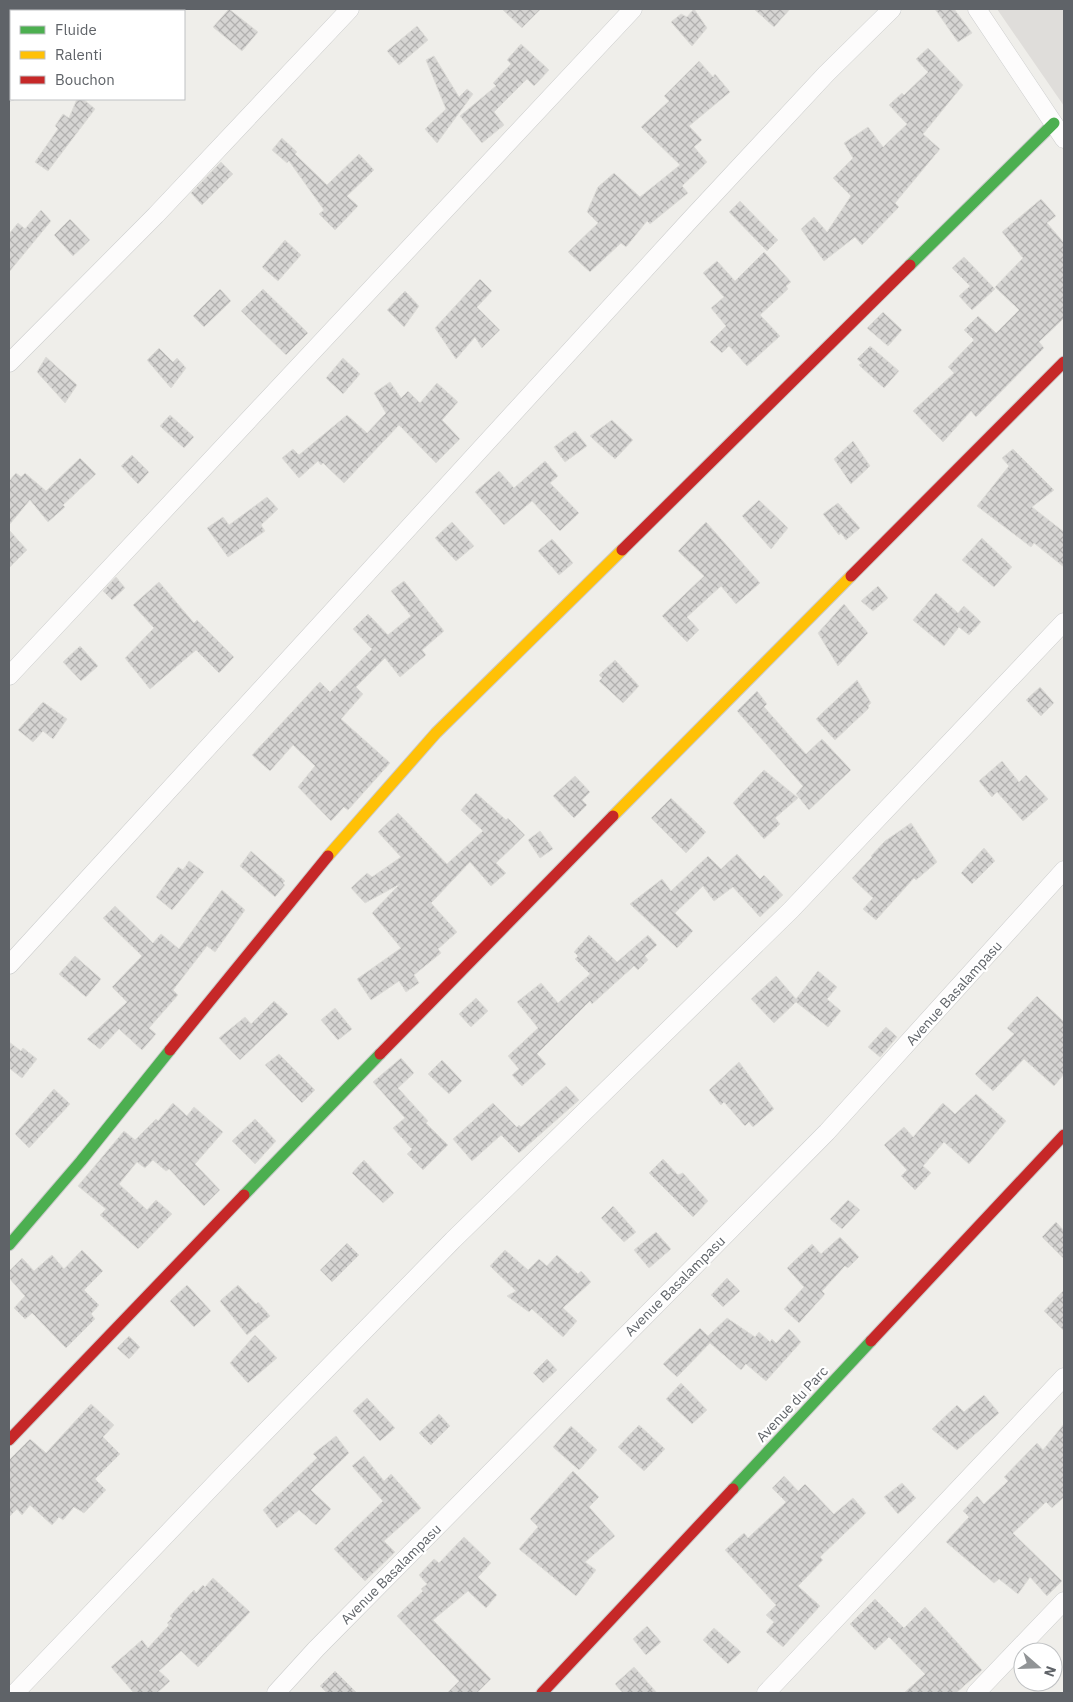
<svg xmlns="http://www.w3.org/2000/svg" width="1073" height="1702" font-family="'IBM Plex Sans',sans-serif">
<style>
.industrial{fill:#dfddda}
.building{fill:url(#building-cross-hatch);stroke:#deddd9}
.lines{fill:none;stroke-linecap:round;stroke-linejoin:round}
.street-casing{stroke:#cbcccc;stroke-width:19}
.fast-casing{stroke:#cacacb;stroke-width:13}
.slow-casing{stroke:#cacacb;stroke-width:13}
.jam-casing{stroke:#cacacb;stroke-width:13}
.street{stroke:#fdfcfc;stroke-width:18}
.fast{stroke:#4caf50;stroke-width:11}
.slow{stroke:#ffc107;stroke-width:11}
.jam{stroke:#c62828;stroke-width:11}
.labels{text-anchor:middle;stroke-width:4.5;stroke-linejoin:round;paint-order:stroke}
.street-label{font-size:14px;fill:#5f6368;stroke:#fff}
</style>
<defs>
<pattern id="building-cross-hatch" width="8" height="8" patternUnits="userSpaceOnUse" patternTransform="scale(1.25)"><rect width="8" height="8" fill="#d6d5d3"/><path d="M0 0l8 8M0 8l8-8" fill="none" stroke="#b1b0af"/></pattern>
</defs>
<rect width="100%" height="100%" fill="#efeeea"/>
<!-- industrial -->
<path class="industrial" d="M997,9h67v97z"/>
<!-- building -->
<path class="building" d="M229,9l29,23 -16,19 -29,-24z
M502,9h39l-19,19z
M694,9l13,19 -15,18 -21,-24 10,-8 6,3z
M754,9h36l-16,18z
M935,9h19l18,24 -14,9z
M417,26l11,14 -29,25 -12,-14z
M521,44l28,26 -15,16 -7,-7 -33,33 10,13 -22,18 -22,-27 36,-30 -3,-3 18,-19 -4,-4z
M928,48l35,37 -40,49 17,15 -45,54 4,4 -37,38 -7,-8 -31,24 -23,-32 13,-12 13,15 24,-36 -18,-18 20,-20 -9,-15 24,-16 15,20 24,-23 -18,-19 13,-12 2,2 24,-23 -12,-13z
M434,56l25,41 8,-8 6,5 -36,49 -12,-14 21,-20 -20,-49z
M699,61l14,16 2,-3 15,18 -41,34 13,14 -8,7 13,15 -25,24 6,7 -38,31 -3,-3 -21,26 -5,-4 -31,29 -22,-20 30,-29 -11,-11 11,-25 16,-14 26,24 40,-32 -39,-38 28,-26 -5,-5z
M77,99h6l12,10 -47,62 -13,-9 23,-33 -3,-3 8,-12 6,4z
M282,138l15,14 -2,2 32,31 32,-31 15,16 -27,26 11,10 -23,24 -16,-16 5,-4 -35,-49 -2,2 -15,-13z
M221,162l12,12 -31,31 -11,-12z
M1041,199l15,17 -9,7 17,20v75l-25,24 5,6 -68,69 -5,-6 -28,31 -30,-31 41,-38 -6,-6 26,-27 -10,-10 14,-14 18,17 23,-23 -24,-23 28,-29 -21,-26z
M740,201l38,39 -11,11 -38,-39z
M41,210l10,11 -42,51v-38l9,-11 7,6z
M70,219l20,21 -17,16 -19,-21z
M285,240l16,15 -23,26 -16,-14z
M764,252l27,30 -5,4 2,3 -28,26 20,21 -33,30 -18,-20 -7,7 -12,-11 16,-16 -15,-18 13,-11 -21,-24 14,-12 18,20z
M964,257l31,32 -23,21 -13,-14 11,-10 -18,-18z
M480,279l12,12 -15,16 23,23 -18,18 -7,-11 -19,22 -21,-31z
M220,289l11,12 -27,26 -11,-11z
M263,289l45,44 -22,22 -45,-44z
M405,291l14,15 -15,21 -17,-17z
M883,312l19,18 -14,16 -21,-18z
M870,346l29,25 -15,17 -25,-23 3,-2 -5,-4z
M159,348l14,14 4,-4 9,10 -15,20 -24,-28z
M46,357l31,28 -12,18 -28,-31z
M343,358l17,16 -17,20 -17,-16z
M390,382l11,16 7,-7 12,12 17,-20 21,19 -16,18 18,19 -24,24 -37,-38 -55,58 -21,-20 -2,2 -3,-4 -19,17 -17,-20 11,-9 6,6 48,-40 20,18 19,-20 -12,-20z
M170,415l24,22 -10,11 -24,-22z
M612,420l21,20 -18,19 -25,-23z
M575,431l12,15 -22,16 -11,-15z
M853,441l17,25 -19,18 -17,-25z
M1013,449l41,41 -22,17 32,25v35l-30,-24 -3,4 -54,-41 32,-40 -7,-8z
M132,455l17,17 -11,12 -17,-18z
M80,458l16,16 -33,31 2,2 -17,15 -18,-22 -21,25v-44l7,-8 5,4 4,-4 21,18z
M545,461l13,15 -8,7 29,30 -19,18 -28,-30 -28,24 -29,-33 24,-21 15,17z
M267,497l11,12 -17,16 4,6 -37,26 -21,-29 16,-11 6,8z
M759,500l29,28 -17,21 -29,-33z
M838,503l22,25 -14,12 -5,-7 -2,2 -16,-21z
M452,522l22,24 -18,15 -21,-23z
M706,522l54,61 -24,21 -15,-18 -34,31 12,13 -12,12 -25,-26 42,-40 -26,-25z
M9,530l18,20 -18,18z
M982,538l30,29 -18,20 -32,-27z
M552,539l21,24 -14,12 -21,-24z
M116,577l9,11 -13,12 -9,-9z
M404,581l40,50 -22,19 4,5 -26,22 -15,-19 -29,29 7,7 -22,25 49,44 -42,47 -4,-3 -13,14 -33,-34 17,-21 -22,-21 -23,26 -18,-16 68,-73 10,10 42,-43 -19,-20 15,-15 20,21 23,-19 -20,-25z
M159,582l35,41 3,-3 37,37 -15,16 -23,-23 -46,39 -25,-31 29,-30 -21,-23z
M878,586l10,12 -15,13 -12,-10z
M936,593l22,20 6,-7 17,16 -12,13 -10,-8 -15,19 -31,-26z
M844,604l24,29 -30,33 -20,-33z
M80,646l18,20 -17,15 -18,-19z
M615,660l24,26 -16,17 -24,-22 3,-3 -3,-3z
M857,680l14,23 -3,3 1,2 -34,32 -19,-21z
M1040,687l14,16 -13,13 -15,-16z
M757,691l10,13 -3,3 42,47 16,-15 29,31 -42,40 -13,-16 7,-8 -66,-75z
M43,702l24,17 -14,20 -10,-8 -10,11 -15,-12z
M1002,761l17,21 7,-7 22,24 -25,22 -26,-29 -5,5 -13,-16z
M764,770l34,28 -23,20 5,6 -16,15 -31,-36z
M575,776l15,16 -8,8 5,5 -13,13 -21,-22z
M476,793l30,27 2,-2 17,17 -29,28 10,10 -15,13 -21,-24 -39,41 26,29 -19,17 3,4 -27,22 5,8 -13,9 -7,-11 -28,19 -14,-21 44,-31 -29,-35 28,-29 -35,19 -14,-15 16,-15 5,4 29,-20 -23,-25 20,-19 49,51 36,-33 -22,-21z
M671,798l35,34 -20,21 -35,-35z
M911,823l26,39 -21,18 -2,-2 -38,42 -13,-11 10,-11 -21,-20 20,-21 -1,-1 14,-15z
M540,831l13,18 -13,9 -12,-18z
M984,848l11,13 -23,23 -11,-11z
M251,851l34,30 -2,2 2,2 -10,12 -35,-31z
M737,854l23,25 4,-4 19,20 -23,22 -27,-30 -19,14 -11,-15 -28,27 18,18 -16,17 -47,-44 32,-25 9,12 37,-35 13,13z
M189,861l15,11 -32,38 -16,-13 22,-30 5,3z
M222,890l23,20 -30,42 -8,-6 -34,44 5,5 -29,33 7,6 -14,16 -23,-21 -19,20 -13,-10 40,-37 -15,-15 30,-31 -39,-38 12,-12 38,37 8,-9 18,15z
M589,935l28,27 31,-27 9,10 -12,11 3,4 -10,10 -4,-4 -42,38 -2,-3 -53,53 9,10 -24,22 -10,-11 7,-6 -11,-13 30,-28 -21,-26 24,-19 17,20 32,-29 -15,-15 3,-3 -4,-4z
M75,956l26,23 -15,18 -27,-23z
M818,971l19,16 -10,12 14,12 -13,16 -32,-25 -22,21 -23,-24 25,-23 20,23z
M1037,996l27,26v52l-10,12 -30,-27 -31,32 -18,-17 39,-40 -7,-6z
M476,998l12,13 -17,16 -12,-13z
M274,1001l14,13 -48,46 -21,-22 26,-21 6,7z
M335,1008l17,21 -14,11 -17,-20z
M886,1027l11,10 -17,20 -12,-10z
M9,1042l12,9 2,-3 14,11 -15,19 -13,-10z
M279,1054l36,36 -13,13 -37,-38z
M401,1058l13,15 -16,15 30,33 -2,2 22,22 -25,25 -16,-16 5,-5 -19,-21 12,-10 -32,-36z
M442,1060l20,21 -13,13 -21,-20z
M739,1062l35,47 -21,18 -4,-5 -4,4 -21,-24 -3,3 -12,-15z
M566,1086l13,14 -60,53 -18,-18 -29,26 -19,-22 40,-36 24,24 2,-2 2,2z
M54,1089l16,15 -41,44 -14,-14z
M976,1094l30,27 -37,43 -25,-22 -21,24 8,7 -16,17 -14,-14 6,-6 -23,-25 20,-18 9,10 30,-34 12,11z
M173,1103l14,13 7,-9 29,25 -28,32 25,26 -16,16 -35,-37 -3,2 -13,-11 -8,8 -8,-6 -18,22 28,26 9,-10 16,14 -34,35 -38,-34 6,-6 -28,-23 46,-55 11,9 21,-21 2,2z
M255,1119l21,22 -21,23 -23,-23z
M663,1159l15,16 5,-2 25,28 -15,16 -44,-44z
M364,1160l30,33 -11,10 -31,-30z
M848,1200l12,10 -18,19 -12,-10z
M613,1206l23,26 -12,10 -23,-24z
M1056,1222l8,9v28l-22,-22z
M656,1232l15,17 -22,19 -15,-18z
M840,1237l19,20 -11,11 -3,-2 -23,25 3,3 -26,29 -15,-14 20,-22 -17,-19 25,-24 9,10z
M347,1243l12,12 -27,27 -12,-12z
M82,1250l21,21 -19,19 15,15 -8,9 4,5 -29,29 -34,-35 -7,6 -11,-11 11,-12 -16,-18v-7l13,-13 12,13 18,-16 12,14z
M505,1250l23,20 11,-11 8,7 10,-11 21,19 3,-3 10,11 -28,26 14,13 -14,16 -31,-28 -3,3 -22,-16 9,-5 -26,-25z
M727,1278l13,13 -17,16 -12,-12z
M187,1285l24,26 -17,16 -24,-26z
M238,1285l18,19 2,-2 12,14 -23,19 -27,-34z
M1064,1290v41l-20,-20z
M727,1318l28,19 4,-5 11,10 2,-3 4,4 13,-14 12,13 -35,39 -20,-17 -5,6 -31,-27 -33,34 -14,-13 37,-36 8,8z
M255,1335l22,23 -29,25 -18,-20z
M129,1336l11,11 -11,12 -12,-11z
M547,1359l10,11 -14,13 -10,-10z
M681,1383l26,27 -15,14 -26,-25z
M984,1395l15,18 -42,37 -25,-21 25,-24 7,7z
M367,1398l28,30 -15,13 -27,-30z
M91,1404l23,21 -11,12 17,17 -25,25 11,11 -22,23 -10,-6 -11,13 -4,-3 -7,8 -22,-20 -8,10 -5,-6 -8,8v-57l21,-21 16,14z
M439,1414l11,12 -19,19 -12,-12z
M1064,1424v73l-12,11 -6,-6 -33,31 49,48 -15,15 -17,-19 -12,17 -19,-15 -5,4 -48,-41 23,-25 -6,-6 14,-15 7,8 24,-23 -4,-4 33,-34 6,7z
M639,1425l26,24 -21,22 -26,-24z
M571,1426l26,24 -18,20 -26,-23z
M336,1436l13,17 -38,37 20,19 -15,16 -17,-15 -22,18 -14,-18 54,-52 -4,-4z
M364,1456l20,25 7,-7 30,34 -37,33 11,11 -30,29 -31,-32 49,-48 -31,-35z
M573,1471l26,26 -10,10 26,29 -30,26 11,8 -20,26 -57,-47 19,-22 -8,-8z
M784,1476l14,15 7,-7 29,30 19,-16 13,15 -46,44 3,3 -25,26 22,20 -37,41 -17,-15 8,-10 -8,-7 10,-10 -51,-55 19,-17 4,5 38,-36 -14,-14z
M902,1483l14,15 -18,16 -14,-17z
M464,1537l27,26 -13,14 19,18 -11,13 -18,-17 -35,29 58,59 -14,14h-30l12,-12 -62,-65 26,-25 -2,-2 6,-5 -8,-9 15,-16 5,4z
M213,1578l37,34 -52,55 -17,-16 -22,20 11,10 -13,12h-23l-23,-26 31,-27 6,8 21,-23 -2,-2 5,-5 -2,-2 24,-26 2,3 7,-8 2,2z
M875,1599l29,29 21,-21 57,63 -26,23h-52l21,-19 -36,-37 -14,13 -25,-26z
M647,1626l14,16 -15,13 -13,-16z
M714,1628l27,24 -13,12 -25,-24z
M634,1667l23,26h-34l-8,-9z
M335,1671l22,22h-30l-7,-7z"/>
<g class="lines">
<!-- street casing -->
<g class="street-casing">
<path id="street" d="M977,9l87,130
M84,11l3,-2
M9,92l2,-3
M9,363l147,-148 194,-206
M9,676l624,-667
M9,965l681,-745 136,-146 66,-65
M15,1693l214,-224 224,-229 338,-330 273,-288
M276,1693l40,-44 511,-517 237,-262
M766,1693l298,-316
M976,1693l88,-92"/>
</g>
<!-- fast casing -->
<g class="fast-casing">
<path id="fast" d="M910,265l144,-142
M244,1195l136,-141
M9,1245l72,-84 89,-111
M733,1489l138,-148"/>
</g>
<!-- slow casing -->
<g class="slow-casing">
<path id="slow" d="M613,816l238,-240
M328,856l108,-123 186,-183"/>
</g>
<!-- jam casing -->
<g class="jam-casing">
<path id="jam" d="M622,550l288,-285
M851,576l213,-214
M170,1050l158,-194
M380,1054l233,-238
M871,1341l193,-206
M9,1440l235,-245
M542,1693l191,-204"/>
</g>
<!-- street -->
<use href="#street" class="street"/>
<!-- fast -->
<use href="#fast" class="fast"/>
<!-- slow -->
<use href="#slow" class="slow"/>
<!-- jam -->
<use href="#jam" class="jam"/>
</g>
<g class="labels">
<!-- street labels -->
<g class="street-label">
<text transform="translate(954 993) rotate(-48)" y="5">Avenue Basalampasu</text>
<text transform="translate(675 1286) rotate(-45)" y="5">Avenue Basalampasu</text>
<text transform="translate(792 1404) rotate(-47)" y="5">Avenue du Parc</text>
<text transform="translate(391 1574) rotate(-45)" y="5">Avenue Basalampasu</text>
</g>
</g>
<!-- border -->
<rect width="1073" height="1702" fill="none" stroke="#5f6368" stroke-width="20"/>
<!-- legend -->
<rect x="10" y="10" width="175" height="90" fill="#ffffff" stroke="#bfc1c3"/>
<rect x="20" y="26" width="25" height="8" fill="#4caf50" stroke="#bfc1c3"/>
<text x="55" y="35" font-size="15" fill="#5f6368">Fluide</text>
<rect x="20" y="51" width="25" height="8" fill="#ffc107" stroke="#bfc1c3"/>
<text x="55" y="60" font-size="15" fill="#5f6368">Ralenti</text>
<rect x="20" y="76" width="25" height="8" fill="#c62828" stroke="#bfc1c3"/>
<text x="55" y="85" font-size="15" fill="#5f6368">Bouchon</text>
<!-- north arrow -->
<g transform="translate(1038 1667) rotate(110)"><circle r="24" fill="#ffffff" stroke="#bfc1c3"/>
<path d="M0-4L9 19L0 12L-9 19Z" fill="#919496"/>
<text y="-8" font-size="14" font-weight="bold" text-anchor="middle" fill="#5f6368">N</text>
</g>
</svg>
